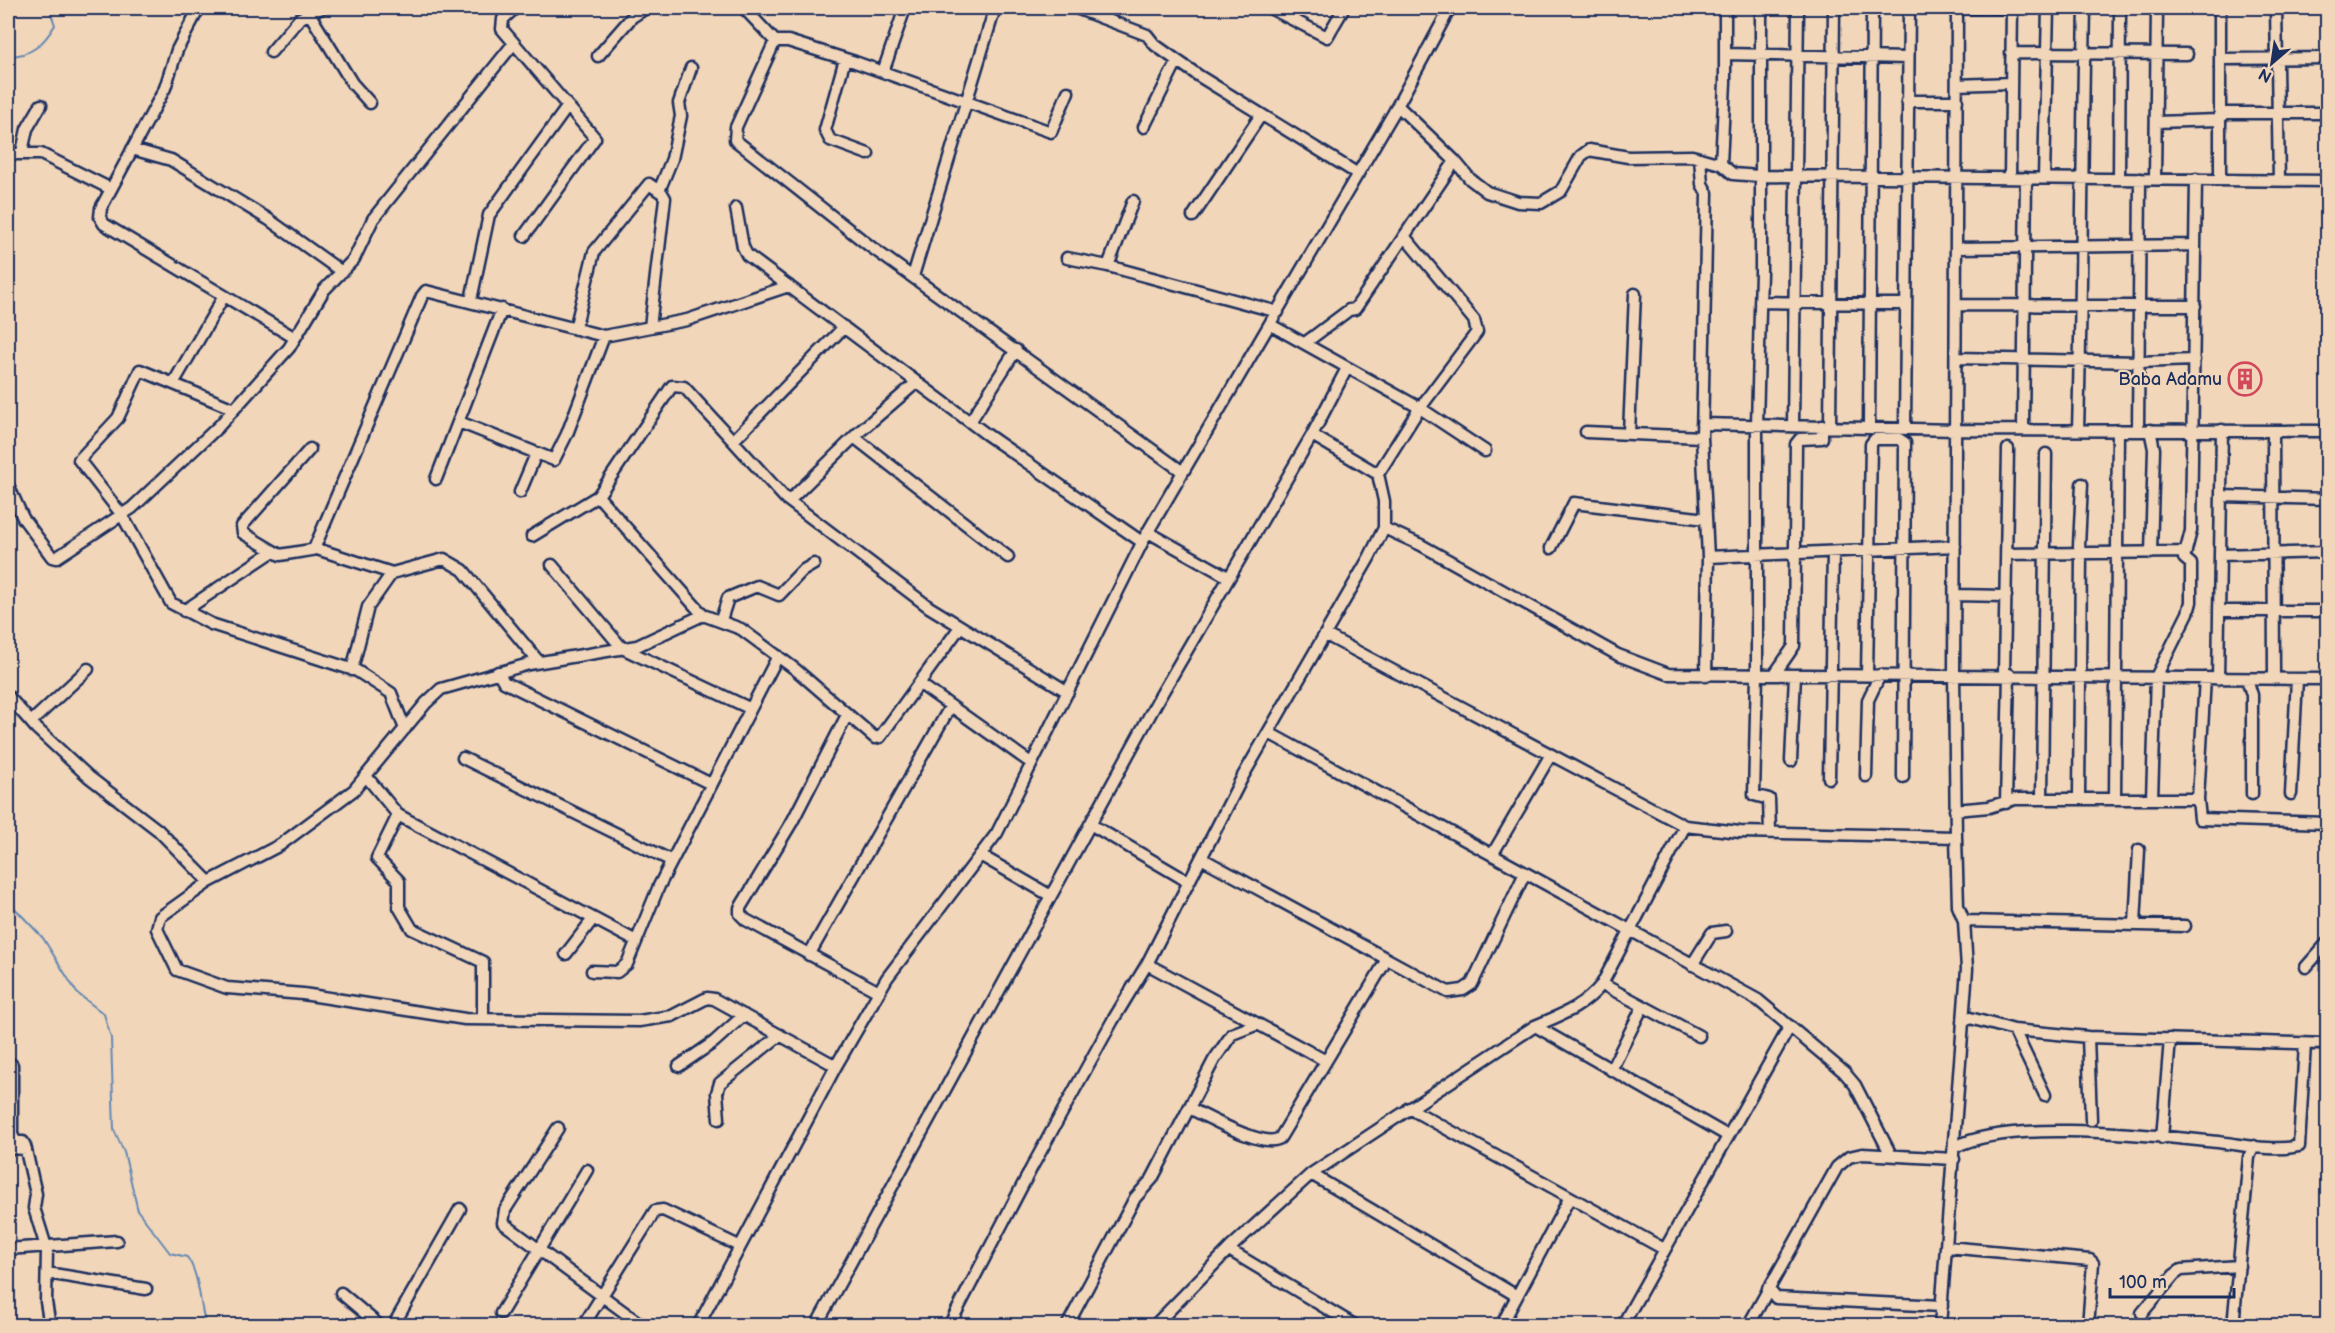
<svg xmlns="http://www.w3.org/2000/svg" width="2335" height="1333" font-family="'Balsamiq Sans',sans-serif">
<style>
.lines{fill:none;stroke-linecap:round;stroke-linejoin:round}
.stream{stroke:#6388b5;stroke-width:2}
.minor-casing{stroke:#1b2f5e;stroke-width:15}
.minor{stroke:#f2d6b9;stroke-width:10}
.labels{text-anchor:middle;stroke-width:4.5;stroke-linejoin:round;paint-order:stroke}
.poi-label{font-size:18px;fill:#1b2f5e;stroke:#f2d6b9;text-anchor:end}
</style>
<rect width="100%" height="100%" fill="#f2d6b9"/>
<filter id="ink" filterUnits="userSpaceOnUse"><feTurbulence type="fractalNoise" baseFrequency=".0167" numOctaves="2"/><feDisplacementMap in="SourceGraphic" scale="12" xChannelSelector="R" yChannelSelector="G"/><feConvolveMatrix kernelMatrix="1 2 1 2 8 2 1 2 1" color-interpolation-filters="sRGB"/></filter>
<g filter="url(#ink)">
<g class="lines">
<!-- stream -->
<path class="stream" d="M8,56c23,0 35,-11 47,-31l-6,-17
M8,230v32
M8,901l35,37 34,55 27,21 7,24 3,92 10,22 14,59 32,42 17,4c13,18 12,46 19,69"/>
<!-- minor casing -->
<g class="minor-casing">
<path id="minor" d="M199,8l-22,42 -12,38 -64,120 -1,9 4,7 191,114
M306,8l46,75 18,20
M515,8l-12,11 -1,10 93,109 -71,98
M744,8l31,33h13l67,21 196,70 17,-40
M1076,8l71,27 8,10 44,31 159,98
M1270,8l57,29 17,-29
M1761,8v264l-4,153v250l-3,120 15,4 1,34
M2220,8v172
M2276,8l3,172
M775,41l-39,86 -1,13 136,107 312,225
M271,52l29,-34 22,-10
M2011,53l176,1
M1725,54l183,4
M598,56l34,-39 14,-9
M845,59l-20,71 5,10 38,14
M2220,59l108,-1
M883,72l22,-64
M1957,85l54,-2
M1907,101h50
M1398,106l57,55 15,18 17,13 31,10 23,1 20,-12 20,-35 8,-6 39,7 64,-1 29,8 12,10 26,2 569,5
M2156,122l62,-2 8,-7h102
M1144,127l33,-66
M132,149l39,11 97,59 74,53
M22,152l5,-23 14,-24
M8,154h33l70,35
M1700,158l2,26 5,9 -5,244 6,120 -2,119
M1721,164l4,-82v-74
M2010,178l2,-170
M2044,178l4,-170
M2119,179l1,-171
M2155,179l2,-171
M659,191l13,-32 9,-43 -2,-13 12,-35
M736,208l7,39 4,8 239,179 156,108
M1193,216l68,-101
M1956,248l239,-3
M1067,258l41,8 170,46
M1108,266l25,-65
M913,276l82,-268
M471,300l18,-85 79,-109
M1760,302l145,2
M1956,305l239,1
M1271,325l149,83 65,43
M575,329l19,-77 55,-68 13,9 3,5 -15,129
M1305,343l44,-33 6,-1 100,-148
M1956,358l183,4 55,-2
M174,382l50,-86
M234,409l-94,-39 -22,48 -39,42 43,55 49,88 40,21 146,47 34,22 14,36
M459,422l95,38 13,-26 37,-98
M970,422l46,-72
M1702,424l254,6 372,1
M1793,426l5,-418
M1830,427l4,-419
M1869,427l3,-419
M1905,428l4,-420h103
M2023,430l3,-252
M2078,430c4,-141 4,-282 7,-422
M2138,430l2,-251
M2150,430l4,19 -3,104
M2273,431l1,248
M1586,432l116,5
M1629,433l6,-139
M854,437l154,120
M733,441l111,-114
M310,449l-68,77 1,7 37,22 37,-6 75,24 52,-14 19,11 76,92
M1378,474l39,-62 60,-80 -3,-12 -70,-84
M436,479l66,-170
M8,485l15,33 29,39 4,1 76,-50 87,-82 70,-78 35,-58 30,-31 19,-40 141,-176
M520,492l16,-38
M598,496l105,119 38,14 54,40 80,69 5,-1 80,-110
M2221,496l107,3
M789,501l69,-68 59,-51
M1384,528l37,17 197,110 50,19 660,5
M1148,532l80,45
M532,536l66,-40 74,-110 12,1 101,111 144,109 139,85
M1551,548l23,-45 132,16
M314,549l108,-253 4,-5 178,45 83,-16 102,-34
M2007,554l179,-2
M2220,555l108,-3
M1708,557l247,-11
M552,565l70,83 127,60
M1955,595l51,1
M184,611l88,-59
M2219,611h109
M703,615l-66,31 -108,18 -88,25 -15,14 -72,87 -74,55 -71,37 -49,35 -3,12 20,41 50,18 76,6 162,25 174,2 33,-5 35,-18 7,1 122,67
M721,620l7,-22 29,-12 22,9 23,-24 12,-7
M1326,635l359,191
M352,670l16,-63 24,-34
M498,672l6,10 207,102
M2004,674l4,-225
M1774,675l20,-29 2,-202 4,-5 22,-1v-12
M1867,675l4,-231 4,-5h24l6,4 -2,334
M2205,678l-7,121 2,20 128,4
M2218,679l4,-249
M2247,679l5,16v99
M920,684l111,79
M8,696l28,32 53,49 69,53 51,52
M847,715l-55,107 -52,86v6l6,6 133,72
M31,722l57,-53
M1269,733l489,267 86,72 11,13 36,70
M463,758l209,103
M1791,761l4,-86
M366,776l32,39 238,126
M1866,776l2,-76 12,-25
M1829,778l4,-226
M2291,794l6,-115
M2042,798l4,-344
M2079,798l2,-245 -2,-7 3,-62
M2115,798l3,-368
M2152,798l4,-121 32,-64 3,-11v-38l-7,-6 7,-27 5,-352
M2006,803l3,-129
M1955,810l34,-3 26,-8h183
M398,815l-21,43 22,23v26l13,22 71,33v57
M1090,824l99,58
M980,855l71,41
M1492,855l58,-99
M1201,858l247,134 15,-2 9,-6 53,-111
M1964,921l221,5
M2135,924l4,-74
M566,954l27,-35
M809,955l141,-248
M1147,964l179,97
M1692,965l20,-32 14,-2
M2306,967l22,-25
M592,971l25,1 10,-8 32,-78 119,-230
M1602,984l97,52
M1962,1022l8,-4 44,12 74,7 240,7
M1535,1026l193,110
M2014,1030l31,65
M2088,1037l3,83
M8,1062l4,3v70l4,7h7l2,4 11,48 -2,14 13,42 -1,52 4,24
M679,1066l35,-24 30,-27
M1611,1070l32,-64
M1189,1108c19,9 74,41 91,30l107,-179
M1409,1108l255,141
M719,1119l-2,-26 3,-10 60,-48
M558,1128l-53,82 -2,13 140,103
M2162,1138l8,-99
M1955,1147c55,-29 199,-11 263,-5 26,3 56,10 81,4l6,-102
M8,1148l18,1
M1311,1174l206,122
M1947,1247l143,13 3,3 -5,63
M8,1249l109,-8
M1229,1250l127,76
M47,1273l99,16
M1768,1288l8,10 166,8
M341,1293l39,33
M501,1313l86,-143
M2142,1313l32,-38 7,-5 58,-4
M393,1326l67,-117
M583,1326l72,-115 8,-1 76,36
M698,1326l138,-260 51,-88 110,-145 149,-298 248,-423 56,-104
M816,1326l342,-626 154,-265 35,-67
M949,1326l83,-159 81,-147 34,-56 96,-188 126,-218 15,-30v-27l-6,-27 -66,-39
M1067,1326l68,-128 17,-19 62,-119 18,-26 26,-10
M1154,1326l77,-79 80,-73 224,-148c26,-11 49,-19 67,-42l83,-158 55,6 216,5 -2,-163 3,-666
M1501,1326l69,-129
M1622,1326l168,-300
M1748,1326l89,-159 12,-10 13,-3 92,5
M1940,1326l27,-357 -3,-48 -6,-15 -2,-69
M2233,1326l16,-169 5,-11"/>
</g>
<!-- minor -->
<use href="#minor" class="minor"/>
</g>
</g>
<!-- icons -->
<defs>
<g id="building-ring" transform="scale(1.725)"><circle r="9.5" fill="#f2d6b9" stroke="#d1495b" stroke-width="1.5"/><path d="M-4-6H4V6H1V3H-1V6H-4ZM-2.5-4.3h1.7v1.8h-1.7ZM.8-4.3h1.7v1.8H.8ZM-2.5-1h1.7V.8h-1.7ZM.8-1h1.7V.8H.8Z" fill="#d1495b"/></g>
</defs>
<g fill-rule="evenodd">
<use href="#building-ring" x="2245" y="379"/>
</g>
<g class="labels">
<!-- poi labels -->
<g class="poi-label">
<text x="2222" y="385">Baba Adamu</text>
</g>
</g>
<!-- margin -->
<rect width="2335" height="1333" fill="none" stroke="#f2d6b9" stroke-width="30"/>
<rect x="15" y="15" width="2305" height="1303" fill="none" stroke="#1b2f5e" stroke-width="2" filter="url(#ink)"/>
<!-- north arrow -->
<g transform="translate(2272 63) rotate(209)" stroke="#f2d6b9" stroke-width="4.5" paint-order="stroke">
<path d="M0-4.5L10 22L0 15L-10 22Z" fill="#1b2f5e"/>
<text y="-9" font-size="16" font-weight="bold" text-anchor="middle" fill="#1b2f5e">N</text>
</g>
<!-- scale -->
<path d="M2110 1288v9h124v-9" fill="none" stroke="#1b2f5e" stroke-width="3"/>
<text x="2119" y="1288" font-size="18" fill="#1b2f5e" stroke="#f2d6b9" stroke-width="4.5" paint-order="stroke">100 m</text>
</svg>
